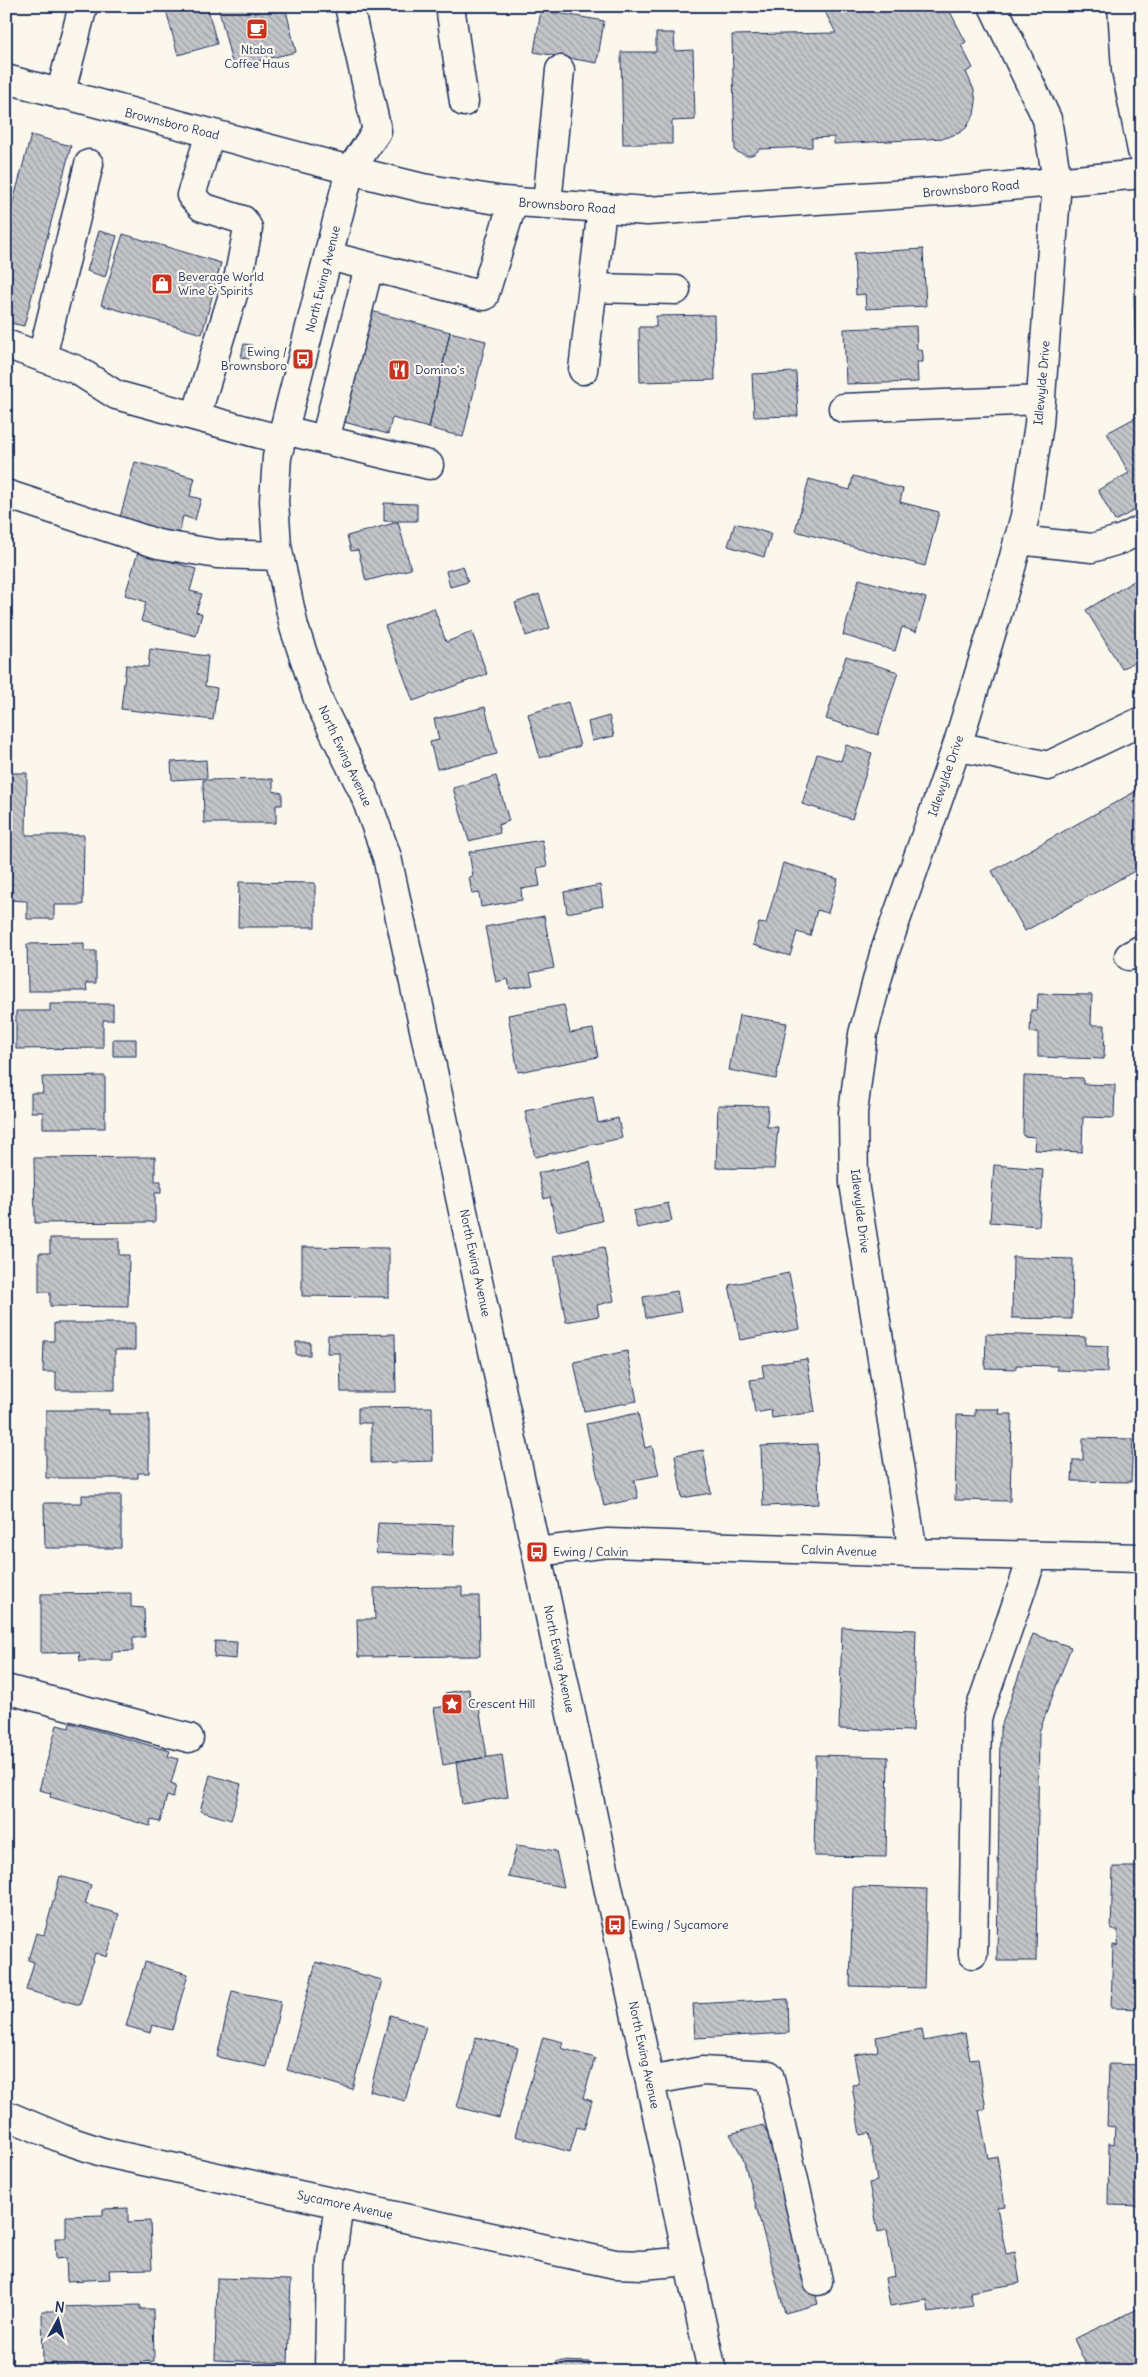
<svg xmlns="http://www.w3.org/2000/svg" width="1148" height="2377" font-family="Delius,sans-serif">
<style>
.building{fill:url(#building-back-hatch);stroke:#1b2f5e}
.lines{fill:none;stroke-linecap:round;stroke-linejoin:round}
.minor-casing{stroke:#1b2f5e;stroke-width:31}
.major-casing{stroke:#1b2f5e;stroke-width:31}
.minor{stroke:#fbf7ec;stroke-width:28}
.major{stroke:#fbf7ec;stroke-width:28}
.labels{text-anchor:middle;stroke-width:4.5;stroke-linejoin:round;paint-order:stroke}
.poi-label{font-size:12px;fill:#1b2f5e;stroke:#fbf7ec;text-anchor:start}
.street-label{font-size:12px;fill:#1b2f5e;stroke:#fbf7ec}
</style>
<defs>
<pattern id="building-back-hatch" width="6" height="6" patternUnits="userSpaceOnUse" patternTransform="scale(1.25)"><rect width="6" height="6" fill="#c3c5c9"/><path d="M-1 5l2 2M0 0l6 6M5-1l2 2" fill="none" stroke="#9ea0a6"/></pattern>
</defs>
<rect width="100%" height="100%" fill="#fbf7ec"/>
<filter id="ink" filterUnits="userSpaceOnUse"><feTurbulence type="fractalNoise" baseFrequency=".02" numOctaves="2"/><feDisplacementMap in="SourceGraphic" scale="10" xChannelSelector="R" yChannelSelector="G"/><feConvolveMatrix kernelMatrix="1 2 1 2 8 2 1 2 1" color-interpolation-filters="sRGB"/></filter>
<g filter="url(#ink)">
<!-- building -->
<path class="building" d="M165,6h42l10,38 -39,11z
M218,6h67l11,46 -63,15z
M822,6h125l19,36 -5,3 12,23 -7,4 8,18 2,12 -2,13 -8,13 -7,5 -14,5 -111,6v-7l-22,1v9l-52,2 -6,5 -7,2 -12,-5 -3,-116 104,-2z
M541,10l63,11 -7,42 -63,-11z
M656,33h18l1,18 18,-1 2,70 -23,1v23h-49l-2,-92h35z
M31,135l40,11 -47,180 -18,-4v-94z
M99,231l18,5 -12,41 -18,-6z
M123,234l98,29 -19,71 -101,-29z
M923,249l3,57 -60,3 -1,-15 -9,1 -2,-42z
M1134,295h8v61h-6z
M371,311l79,21 -21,96 -37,-10 -4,16 -44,-12 4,-13 -2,-1z
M714,315l1,65 -75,2 -1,-55h17v-11z
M916,326l1,24h5l1,5v7h-6l1,20 -72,2 -2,-55z
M450,332l36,9 -23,96 -34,-9z
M244,344l8,1 -3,14 -8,-2z
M796,372l2,44 -44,1 -2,-43z
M1142,414v92l-27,15 -17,-31 31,-17 -22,-40z
M135,462l60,16 -5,18 11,3 -6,21 -12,-4 -5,21 -59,-16z
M853,476l50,13 -3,13 39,10 -14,54 -130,-35 14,-52 41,11z
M384,503l33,1v17h-33z
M398,522l13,47 -45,12 -8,-31 -7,1 -4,-15z
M735,523l36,11 -7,23 -36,-11z
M138,552l58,17 -6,22 12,3 -6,18 6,2 -6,22 -55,-15 5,-19 -21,-7z
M463,566l5,16 -18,5 -4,-16z
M1142,576v82l-20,11 -36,-59z
M859,579l67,19 -10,34 -14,-5 -7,24 -52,-16z
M539,594l11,34 -24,8 -11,-33z
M434,608l12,34 26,-10 15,42 -74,27 -28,-75z
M150,649l58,7 -3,30 12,2 -4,32 -92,-11 5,-44 22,2z
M846,656l52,16 -20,63 -52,-16z
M568,702l12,44 -40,12 -12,-44z
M485,707l12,47 -60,15 -7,-27 9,-2 -5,-21z
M609,716l5,20 -22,5 -4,-19z
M846,745l26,8 -20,66 -50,-15 15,-50 24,7z
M206,760l1,18 -35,2 -1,-18z
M6,773h21l-1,62h58l-1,70h-29v14h-27v-18l-21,-1z
M496,776l13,45 -11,4 2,8 -31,8 -16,-53z
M273,779v12l9,2v12h-6v18h-72l-1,-43z
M1138,790l4,4v73l-117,64 -33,-60z
M542,840l5,26 -10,2 3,18 -19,3 1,11 -41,7 -2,-14 -7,1 -3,-17 4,-1 -4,-24z
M783,863l55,16 -10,34 -11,-3 -7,26 -13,-4 -7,24 -37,-11 6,-22 7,1z
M239,882l76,1v44h-77z
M600,885l3,21 -36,7 -3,-21z
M544,916l10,52 -24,5 3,12 -23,4 -2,-10 -12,3 -11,-55z
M84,943v8h12v32h-10l1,8h-59l-1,-47z
M1038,994l54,1 -1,30h14l-1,34 -66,-2v-25h-8l1,-22h6z
M50,1004h63v16h-10v28l-87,1v-38h34z
M564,1005l6,28 23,-4 5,28 -80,15 -10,-57z
M739,1015l48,8 -11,56 -47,-9z
M113,1039h23v17h-23z
M105,1076v52h-62v-16h-12v-19h12l-1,-16z
M1024,1076l59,2v6l32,1 -1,33 -31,-1 -1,35 -48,-2 1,-13 -12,-1z
M593,1097l5,26 20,-5 4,20 -87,19 -10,-46z
M718,1105l50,1 -1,21h11l-4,42 -58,-1z
M155,1157v24h6v12h-6v29l-120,1 -1,-65z
M590,1162l12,59 -45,10 -7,-34 -6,2 -6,-26z
M994,1165l49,4 -4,57 -49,-4z
M1139,1167h3v33h-4z
M668,1203l4,18 -35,7 -4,-17z
M50,1238h69v17h10l-1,52 -78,-1v-14h-11v-39h11z
M302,1247l87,1v49l-87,-1z
M604,1247l10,54 -17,4 2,11 -33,6 -12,-66z
M1013,1257l60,2 -1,60 -60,-1z
M789,1273l11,56 -60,11 -11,-55z
M677,1291l4,21 -35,6 -3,-21z
M54,1323h81v27h-20v40h-59v-18h-13l1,-31h10z
M395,1334l1,58h-55l-1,-39h-13l1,-18z
M986,1334l100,3 -1,8 23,1 -1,26 -50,-2v-4l-41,-1v4l-31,-1z
M296,1342h14v13h-14z
M627,1351l10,50 -53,10 -10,-49z
M807,1359l8,53 -43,6 -1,-8 -16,3 -5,-33 14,-2 -2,-13z
M432,1407l1,54 -62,2v-40h-13v-15z
M975,1409h25l-1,5h13l-2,87 -55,-1 2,-85 18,1z
M46,1410h63v4h40v59h-11v5h-92z
M638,1413l7,35 7,-2 7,29 -25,5 4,18 -34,8 -18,-82z
M1083,1438l50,1 -2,43 -59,-1 1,-21h10z
M817,1444l2,60 -56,2 -2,-60z
M703,1450l8,43 -29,5 -7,-43z
M82,1495h39v53h-76l-1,-45h38z
M378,1523l76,2 -1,31 -77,-3z
M462,1587v9h17l1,60 -122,1 -1,-38h18l-1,-31z
M131,1593v14l13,1 1,29h-12v14l-21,1v9h-32l-1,-9 -38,1v-59z
M842,1627l74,3 -3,101 -74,-2z
M1033,1634l38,13 -32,85 -3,229h-39l3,-231z
M215,1641l22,1 -1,17 -22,-2z
M469,1689l1,14 8,-2 9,56 -44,8 -9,-57 13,-2 -2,-13z
M70,1723l100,28 -2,5 10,3 -7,24 5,2 -3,13 -6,-2 -7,26 -9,-2 -1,6 -100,-29 1,-4 -12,-3 18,-65 12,3z
M502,1755l6,42 -46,7 -6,-42z
M816,1755l72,2 -2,100 -72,-1z
M210,1775l31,9 -10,36 -31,-9z
M517,1845l39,6 8,36 -56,-10z
M1113,1867h29v142l-31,-1 2,-63 4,1 1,-16h-7z
M60,1876l31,9 -6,19 34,10 -12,43 -12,-4 -15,52 -54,-15 8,-28 -6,-2 8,-27 8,2z
M853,1887l74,2 -3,99 -74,-2z
M145,1962l43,12 -16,56 -20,-5 -2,8 -24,-7z
M316,1962l66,18 -30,109 -65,-19z
M232,1991l49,10 -14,66 -50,-10z
M788,1999l1,34 -94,5 -2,-34z
M390,2015l36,11 -21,75 -35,-10z
M922,2029l2,12 41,-8 5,27 8,-1 8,50 -7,1 9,48 9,-2 8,50 -8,1 9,47 9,-2 5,31 -50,9 3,14 -44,7 -2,-13 -37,6 -5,-28 10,-2 -8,-46 -9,2 -9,-49 8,-2 -8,-48 -9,2 -8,-50 7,-1 -5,-29 24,-4 -2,-14z
M476,2037l42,11 -19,70 -42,-11z
M543,2037l20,5 -2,6 34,10 -12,40 9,3 -8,28 -7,-2 -7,25 -55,-16z
M1109,2064l33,1v141l-34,-1 1,-62 5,1 1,-17 -8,-1z
M763,2125l17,28 38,151 -33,9 -42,-155 -13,-24z
M128,2208v14l22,-1 2,48 -43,1 1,9 -43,2 -1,-23 -10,1 -1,-21h11v-22l37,-1v-6z
M217,2278l74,2 -3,83 -73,-3z
M140,2305v4h13l1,52 -13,1v2l-85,2v-3l-13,1 -1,-53h13v-4z
M1142,2307v64h-53l-15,-32z
M557,2361l32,1v9h3h-75l40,-1z"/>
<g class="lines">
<!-- minor casing -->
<g class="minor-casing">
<path id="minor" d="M349,6l28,125 -27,39 -73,287 -3,44 3,45 17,81 25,75 45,91 23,64 325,1514
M450,6l14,96
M1122,6l4,64 16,81
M60,95l23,-89
M547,204l13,-134
M329,256l155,40 29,-94
M594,288l82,2
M6,344l71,26 39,25 166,45
M42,357l47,-193
M583,370l19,-162
M843,408l198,-8
M196,416l43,-141 9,-47 -5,-8 -41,-13 -11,-12 19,-61
M284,430l145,35
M325,440l44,-173
M6,494l152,50 59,10 62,2
M1018,540l74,8 30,-9 20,-10
M957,746l91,20 94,-45
M1129,956l13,-7
M537,1552l71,-9 305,10 229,5
M913,1553l-59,-370 -1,-70 10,-79 21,-80 73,-208 52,-171 16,-59 14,-92 18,-243 -10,-62 -54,-113
M6,1689l183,49
M973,1954l4,-236 56,-162
M650,2081l52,-10 67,4 49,206
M6,2115l57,24 39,13 513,112 27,1 47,-4
M329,2371l2,-109 8,-58"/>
</g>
<!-- major casing -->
<g class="major-casing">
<path id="major" d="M6,79l344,91 73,18 80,13 144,10 307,-20 188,-17"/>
</g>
<!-- minor -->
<use href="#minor" class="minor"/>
<!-- major -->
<use href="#major" class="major"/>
</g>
</g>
<!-- icons -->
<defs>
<g id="cafe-square" transform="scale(1.125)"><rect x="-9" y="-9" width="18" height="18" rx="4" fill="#c8321e" stroke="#fbf7ec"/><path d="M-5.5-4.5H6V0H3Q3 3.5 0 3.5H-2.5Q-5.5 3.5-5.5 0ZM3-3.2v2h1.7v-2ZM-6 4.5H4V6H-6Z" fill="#fff"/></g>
<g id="shop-square" transform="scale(1.125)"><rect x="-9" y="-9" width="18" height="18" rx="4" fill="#c8321e" stroke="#fbf7ec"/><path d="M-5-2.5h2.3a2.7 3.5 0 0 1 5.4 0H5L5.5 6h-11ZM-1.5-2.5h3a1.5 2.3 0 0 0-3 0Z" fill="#fff"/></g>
<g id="bus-square" transform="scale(1.125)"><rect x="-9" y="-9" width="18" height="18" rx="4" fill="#c8321e" stroke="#fbf7ec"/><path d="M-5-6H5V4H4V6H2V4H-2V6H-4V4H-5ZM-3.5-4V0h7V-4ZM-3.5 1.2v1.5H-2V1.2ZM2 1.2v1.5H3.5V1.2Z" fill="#fff"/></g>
<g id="restaurant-square" transform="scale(1.125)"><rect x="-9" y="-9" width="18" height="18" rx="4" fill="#c8321e" stroke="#fbf7ec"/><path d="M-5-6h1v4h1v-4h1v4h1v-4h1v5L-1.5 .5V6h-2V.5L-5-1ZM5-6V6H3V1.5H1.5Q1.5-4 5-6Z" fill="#fff"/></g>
<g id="sight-square" transform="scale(1.125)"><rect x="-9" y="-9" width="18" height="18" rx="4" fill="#c8321e" stroke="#fbf7ec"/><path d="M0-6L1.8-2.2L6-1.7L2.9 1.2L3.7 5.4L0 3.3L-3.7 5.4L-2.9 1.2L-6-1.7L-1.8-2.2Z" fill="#fff"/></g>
</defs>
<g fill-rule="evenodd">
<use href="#cafe-square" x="257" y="29"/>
<use href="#shop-square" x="162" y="284"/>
<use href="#bus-square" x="303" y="359"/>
<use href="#restaurant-square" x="399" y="370"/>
<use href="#bus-square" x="537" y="1552"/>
<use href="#sight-square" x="452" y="1704"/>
<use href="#bus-square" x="615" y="1925"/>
</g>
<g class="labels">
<!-- poi labels -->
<g class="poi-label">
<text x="257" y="54" text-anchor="middle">Ntaba<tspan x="257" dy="14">Coffee Haus</tspan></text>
<text x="178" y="281">Beverage World<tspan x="178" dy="14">Wine &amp; Spirits</tspan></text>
<text x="287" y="356" text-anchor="end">Ewing /<tspan x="287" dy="14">Brownsboro</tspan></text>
<text x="415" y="374">Domino's</text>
<text x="553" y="1556">Ewing / Calvin</text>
<text x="468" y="1708">Crescent Hill</text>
<text x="631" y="1929">Ewing / Sycamore</text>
</g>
<!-- street labels -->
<g class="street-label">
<text transform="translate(172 124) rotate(14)" y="4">Brownsboro Road</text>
<text transform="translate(971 189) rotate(-5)" y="4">Brownsboro Road</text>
<text transform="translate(567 206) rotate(4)" y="4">Brownsboro Road</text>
<text transform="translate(323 279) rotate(-76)" y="4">North Ewing Avenue</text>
<text transform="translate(1042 383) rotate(-85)" y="4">Idlewylde Drive</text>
<text transform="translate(345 756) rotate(65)" y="4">North Ewing Avenue</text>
<text transform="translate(946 776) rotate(-71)" y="4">Idlewylde Drive</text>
<text transform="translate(860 1211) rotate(83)" y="4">Idlewylde Drive</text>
<text transform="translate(475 1263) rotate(78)" y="4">North Ewing Avenue</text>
<text transform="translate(839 1551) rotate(2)" y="4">Calvin Avenue</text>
<text transform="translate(559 1659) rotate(78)" y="4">North Ewing Avenue</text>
<text transform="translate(644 2055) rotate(78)" y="4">North Ewing Avenue</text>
<text transform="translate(345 2205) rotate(12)" y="4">Sycamore Avenue</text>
</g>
</g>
<!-- margin -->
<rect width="1148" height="2377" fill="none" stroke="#fbf7ec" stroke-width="25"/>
<rect x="12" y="12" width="1123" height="2352" fill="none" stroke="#1b2f5e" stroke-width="2" filter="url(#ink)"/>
<!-- north arrow -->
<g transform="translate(58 2320) rotate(7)" stroke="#fbf7ec" stroke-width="4" paint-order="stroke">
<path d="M0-4L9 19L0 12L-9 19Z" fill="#1b2f5e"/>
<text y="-8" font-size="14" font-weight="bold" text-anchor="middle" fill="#1b2f5e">N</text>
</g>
</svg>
